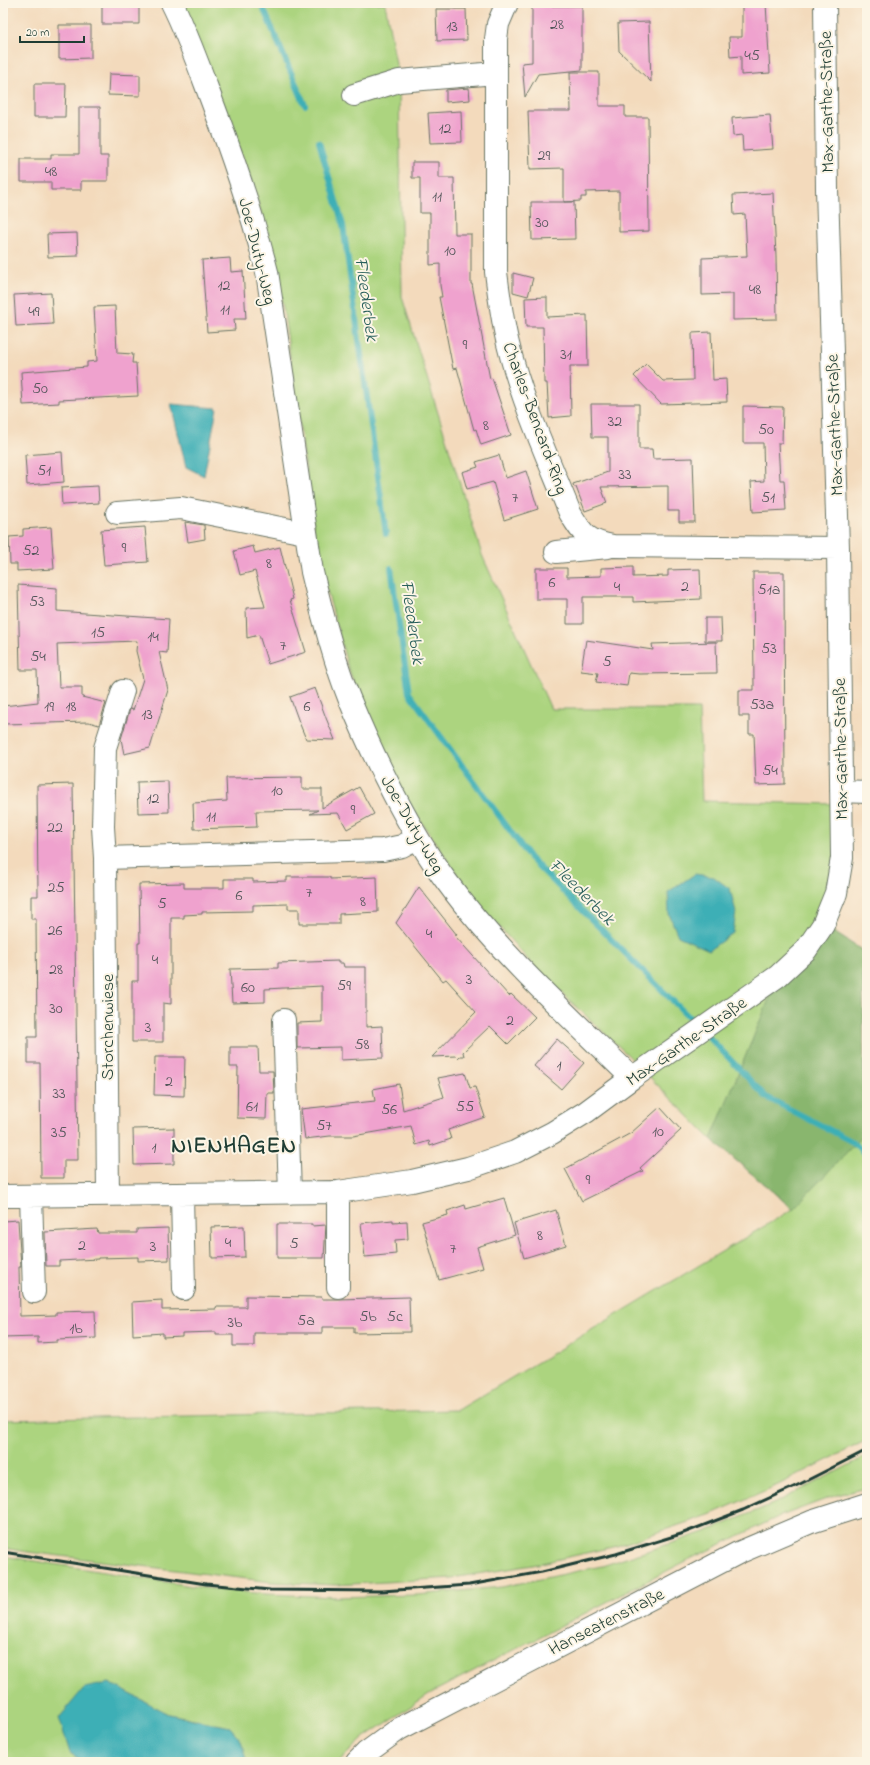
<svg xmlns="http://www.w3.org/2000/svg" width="870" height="1765" font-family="'Indie Flower',sans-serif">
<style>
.green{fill:#acd47f;stroke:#66885a}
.forest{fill:#89b66e;stroke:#547a51}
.water{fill:#3eafb6;stroke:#2e7675}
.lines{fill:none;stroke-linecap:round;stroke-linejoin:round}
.stream{stroke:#3eafb6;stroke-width:6}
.building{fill:#efa2ce}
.minor-casing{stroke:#697464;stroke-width:24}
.minor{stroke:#fff;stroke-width:22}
.rail{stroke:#1f3d34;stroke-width:3}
.labels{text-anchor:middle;stroke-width:4;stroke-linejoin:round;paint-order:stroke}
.number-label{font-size:16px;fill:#53565a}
.street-label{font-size:18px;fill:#1f3d34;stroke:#fcf5e5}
.water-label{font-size:19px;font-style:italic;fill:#285f5b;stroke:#fcf5e5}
.district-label{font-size:22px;font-weight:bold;letter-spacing:1px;fill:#1f3d34;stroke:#fcf5e5}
</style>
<rect width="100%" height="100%" fill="#fcf5e5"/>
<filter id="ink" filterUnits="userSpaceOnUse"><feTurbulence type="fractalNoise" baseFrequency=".025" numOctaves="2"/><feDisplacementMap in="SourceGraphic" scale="8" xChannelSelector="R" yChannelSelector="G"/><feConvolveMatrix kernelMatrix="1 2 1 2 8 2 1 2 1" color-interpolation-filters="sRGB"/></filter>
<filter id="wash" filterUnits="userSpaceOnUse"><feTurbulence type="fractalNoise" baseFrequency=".012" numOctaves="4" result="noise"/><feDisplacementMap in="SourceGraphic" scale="16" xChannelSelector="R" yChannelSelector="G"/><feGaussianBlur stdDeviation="0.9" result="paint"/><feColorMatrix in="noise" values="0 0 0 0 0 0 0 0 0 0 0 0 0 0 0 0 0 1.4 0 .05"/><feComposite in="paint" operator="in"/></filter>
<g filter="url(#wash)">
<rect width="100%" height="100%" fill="#f3dabc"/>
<!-- green -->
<path class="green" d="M180,3h205l14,78 3,216 80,258 69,154h148l3,92 134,3 -2,77 -16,41 45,29 1,182 3,3v304l-89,45 -69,30 -92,31 -84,19 -81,13 -117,7 -63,-3 -244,-30 -25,-4v-128l455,-10 335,-201 -82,-70 -83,-84 -90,-84 -65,-74 -53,-77 -25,-39 -47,-113 -30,-111 -34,-244 -13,-69 -19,-61z
M867,1456v32l-30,7 -59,22 -90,43 -259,134 -65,44 -26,24h-93l1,-2 -16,-33 -61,-13 -60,-31 -39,70 14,9h-81v-206l201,32 62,6 69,3 82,-2 85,-8 100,-21 106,-35 67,-28z"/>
<!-- forest -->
<path class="forest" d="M826,927l37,24 1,183 -71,75 -82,-70 64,-154z"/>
<!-- water -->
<path class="water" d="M171,404l46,4 -13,68 -18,-9z
M695,874l19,3 16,12 6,23 -3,21 -24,17 -31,-14 -9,-22 -1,-22z
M109,1683l60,31 61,13 11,13 5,20 -1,2h-161l-14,-9 -11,-35 25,-30z"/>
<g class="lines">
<!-- stream -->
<path class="stream" d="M261,3l44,102
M319,142l24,83 43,309
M391,568l18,125 121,165 172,172 64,67 87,45 14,14"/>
</g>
<g id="blocks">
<!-- building -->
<path class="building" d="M102,3h37v21h-37z
M742,3h24l4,70 -29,2v-19l-11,1 -1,-20h13z
M532,6h50v64l-44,4 -13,23 -3,-34 10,-1z
M436,9h30l1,31 -30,1z
M649,22l2,60 -32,-31 -1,-28z
M59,25h32v33l-32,1z
M570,72h29v34h26v11h23l1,114 -30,1v-41l-33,1v5h-5v4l-17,1v-34l-34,1 -2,-58h43z
M109,74l31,1v21l-32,-1z
M34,84h32l-1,33h-31z
M469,88l1,12 -24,2v-12z
M79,107h21v49h8v25h-27v9h-30v-8h-30v-23h30v-5h28z
M461,111l1,31 -32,1 -2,-30z
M770,115l3,34 -30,2 -1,-16 -9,1 -1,-18z
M412,162h27v16h15l1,56h16v50h1l18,95 2,-1 19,57 -30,10 -5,-16 -2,1 -17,-62 -4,1 -14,-72h3l-2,-12v-21l-10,1v-52h-10v-35h-8z
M773,193l3,63 1,63 -44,1v-26l-31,1v-37l45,-2 -2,-42 -11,1 -1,-20z
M531,202h43l1,37 -43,1z
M77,233l1,23 -30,1 -1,-23z
M230,258l1,14 12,-1 3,48h-12l1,11 -28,2 -5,-72z
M513,273l20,5 -5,18 -15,-4z
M51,293l2,31 -37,2 -2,-31z
M547,297v20l40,-2 1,51h-18l1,50 -22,2 -2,-35h-3l-1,-56h-17l-1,-29z
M115,306l2,47 16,1 -1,9h4l2,33 -79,4v3l-36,2 -2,-33 66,-5v-5l10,-1 -3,-54z
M711,332l2,48 13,-1 1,23 -66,2 -27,-28 12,-12 17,17 30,-1 -1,-47z
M591,404h48v45h13l1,10 40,-1 2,64h-16v-11h-11v-25l-67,1 6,16 -22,8 -9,-24h-2l-1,-3 35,-12v-35h-16z
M743,406l40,1 -1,36h-4l2,37h4l2,30 -33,2 -2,-30 13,-1 -1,-38h-20z
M62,452l2,30 -37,3 -2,-30z
M499,455l7,23 20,-7 12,38 -34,11 -11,-38 -26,7 -5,-17 16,-5 -2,-5z
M98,486l1,17 -37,2 -1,-17z
M185,522l19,3 1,14 -17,3z
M51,527l3,42 -37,2v-7h-7l-1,-27 14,-1v-7z
M145,527l3,35 -44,3 -3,-35z
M253,546l2,7 25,-6 13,52 -3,1 16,52 -38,12 -9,-29 -12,3 -1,-30 19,-1 -10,-36 -15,4 -6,-24z
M633,567v10l35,-1v-6l32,-1 1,30 -68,3v-5h-50v27h-16v-25h-31v-31h31v9l34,-1v-8z
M753,572h31l1,212 -29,1 -2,-51h-5v-18h-10v-26h15z
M18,585l39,3v23l112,8 -2,34 -8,-1 9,38 -18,58 -26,6 -3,-15 9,-30 3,1 10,-31 -7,-28 1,-10 -80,3 2,43h23v10l24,6 -7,22 -10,-3 -86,2v-18l35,-4 -1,-32h-17z
M705,618h16l1,23h-17z
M586,640l67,10 -1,-6 64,-2 1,31 -78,1 -10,-1 -2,13 -31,-4 2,-9 -17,-2z
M315,688l11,30 9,22 -29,-1 -7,-17 -9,-25z
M302,777v12h20v19l37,-21 15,27 -27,15 -9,-16 -28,1 8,-4 -62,1 1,16 -63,2 -1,-26 34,-2 -1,-23z
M168,781l1,31 -31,1 -1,-31z
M73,784l5,376h-14v18h-23l-1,-115h-12v-26h9l-1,-118h-5v-23h7l-1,-111z
M287,877h43v2l47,-2 1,35 -39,2v10h-40v-15h-11v-5l-35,1v6l-51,1v2l-18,1v3h-13v86l-8,-1v39h-31v-61h6v-38h2l-1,-59 45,-1v5h40v-9h29v3l34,-1z
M419,887l38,48 -2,1 54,60 2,-2 24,23 -27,27 -18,-18 -27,26 1,4h-4l-2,2 -2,-2 -24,1 44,-45 -30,-33 -3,2 -47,-58z
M338,961v2h5l1,4h22v60l16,-1 1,32 -42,2v-13l-44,1v-25l25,-1v-36l-57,3v13l-33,1 -2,-34 48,-1v-5z
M557,1039l27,24 -23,26 -27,-23z
M230,1047h28l1,24h14l1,22h-7l-1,26 -29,-1 1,-51h-8z
M155,1057h30l-1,39 -30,-1z
M465,1073l5,15 5,-1 10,30 -37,13 3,9 -21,7 -1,-5 -13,4 -5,-19 -58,10h-23l-25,3 -4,-30 74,-8 -2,-12 26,-5 4,26 41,-13 -6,-19z
M660,1107l21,23 -41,38 3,3 -61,30 -17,-32 66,-36z
M174,1128v36l-40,1 -1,-36z
M504,1198l11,37 -38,12 6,21 -44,12 -17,-58 26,-7 -1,-4 18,-6 1,4z
M556,1210l10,35 -42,13 -10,-35z
M18,1220l3,47h-2l1,49 36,-1v-3l39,-1 1,27 -39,2v2l-19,1v-6l-35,1v-117z
M393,1220v2l14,-1 1,18 -13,1 1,14 -31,3 -4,-34z
M277,1224h35v2l14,-1 -2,33h-47z
M244,1226l1,31 -33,1 -1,-31z
M168,1228l1,32 -31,1v-4l-40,1v1l-39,2v5h-13l-1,-34 52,-3 1,4h39v-4z
M246,1296l76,1v2h16l71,-2 1,35 -56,1v-6h-32v6h-68v13h-21v-11h-17v-3l-34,1v3l-19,1v-4l-30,2 -1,-33 30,-2v10l54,-1v-2h30z"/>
</g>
</g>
<g filter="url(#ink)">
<use href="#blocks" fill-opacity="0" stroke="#697464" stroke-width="1"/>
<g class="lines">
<!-- minor casing -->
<g class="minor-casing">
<path id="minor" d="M172,3c15,30 26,61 38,93 22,58 42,116 57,176l45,300c10,42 21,86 37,126 13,32 28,64 44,95 16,31 33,61 54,89 53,72 121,133 185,196
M507,3l-9,21 -2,15v233c3,24 6,48 12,72 14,58 40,114 62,169 13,22 17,28 43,33l225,2
M354,95l45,-14 97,-8
M117,513l64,-5 124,25
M556,552l52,-5
M841,791l26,1
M105,858l278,-8 19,-4 15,-8
M284,1020l6,173
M338,1192v95
M108,1195l-3,-337 -2,-31 2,-79 18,-57
M182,1195l2,94
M3,1196l335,-4 74,-11 56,-13 47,-16 37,-19 34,-21 46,-34 146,-102 28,-26 17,-25 13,-32 6,-35 -4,-310 -11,-359 -2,-186
M31,1196l3,96
M357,1762l9,-9 33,-24 339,-176 73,-31 56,-18"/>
</g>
<!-- minor -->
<use href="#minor" class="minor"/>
<!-- rail -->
<path class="rail" d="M3,1552l203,32 64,6 112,1 87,-6 73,-13 74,-18 65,-20 62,-24 57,-26 67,-34"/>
</g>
</g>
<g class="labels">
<!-- number labels -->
<g class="number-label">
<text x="557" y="29">28</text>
<text x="452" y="31">13</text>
<text x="752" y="60">45</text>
<text x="445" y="133">12</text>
<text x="544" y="160">29</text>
<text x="51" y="176">48</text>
<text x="437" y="201">11</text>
<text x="542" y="227">30</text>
<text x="450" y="255">10</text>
<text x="224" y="290">12</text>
<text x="755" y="294">48</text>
<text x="225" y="314">11</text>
<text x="34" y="316">49</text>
<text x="465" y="349">9</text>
<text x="566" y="359">31</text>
<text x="40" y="393">50</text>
<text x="615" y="426">32</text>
<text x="486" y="430">8</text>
<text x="766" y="434">50</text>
<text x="44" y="475">51</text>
<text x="625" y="479">33</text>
<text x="515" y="502">7</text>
<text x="768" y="502">51</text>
<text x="124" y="552">9</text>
<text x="31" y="555">52</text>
<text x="269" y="568">8</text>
<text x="552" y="587">6</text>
<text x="617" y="591">4</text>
<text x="685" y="591">2</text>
<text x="769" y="594">51a</text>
<text x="37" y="606">53</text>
<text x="98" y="637">15</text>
<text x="153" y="641">14</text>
<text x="283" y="650">7</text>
<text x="769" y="653">53</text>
<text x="38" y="661">54</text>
<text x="607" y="666">5</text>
<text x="762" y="709">53a</text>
<text x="49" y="711">19</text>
<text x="71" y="711">18</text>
<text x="307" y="711">6</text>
<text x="147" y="719">13</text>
<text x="770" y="775">54</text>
<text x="277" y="795">10</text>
<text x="153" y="803">12</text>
<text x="353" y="814">9</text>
<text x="211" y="821">11</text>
<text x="55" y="832">22</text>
<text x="56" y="892">25</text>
<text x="309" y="897">7</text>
<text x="239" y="900">6</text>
<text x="363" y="906">8</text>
<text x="162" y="908">5</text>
<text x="55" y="935">26</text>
<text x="429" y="938">4</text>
<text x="155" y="964">4</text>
<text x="56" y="974">28</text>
<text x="469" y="984">3</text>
<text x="344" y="990">59</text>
<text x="248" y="992">60</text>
<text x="56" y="1013">30</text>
<text x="510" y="1025">2</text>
<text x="148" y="1032">3</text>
<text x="362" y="1049">58</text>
<text x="559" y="1070">1</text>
<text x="169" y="1086">2</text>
<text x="59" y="1098">33</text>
<text x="252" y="1111">61</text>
<text x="465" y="1111">55</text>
<text x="389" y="1114">56</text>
<text x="324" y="1130">57</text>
<text x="658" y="1136">10</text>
<text x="59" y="1137">35</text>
<text x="154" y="1152">1</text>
<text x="588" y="1184">9</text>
<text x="540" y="1240">8</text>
<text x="228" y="1247">4</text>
<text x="294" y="1248">5</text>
<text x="82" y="1250">2</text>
<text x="153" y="1251">3</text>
<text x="453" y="1253">7</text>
<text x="368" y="1321">5b</text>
<text x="395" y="1321">5c</text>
<text x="306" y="1325">5a</text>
<text x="235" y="1327">3b</text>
<text x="76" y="1333">1b</text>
</g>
<!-- street labels -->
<g class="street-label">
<text transform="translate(826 102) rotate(-91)" y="6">Max-Garthe-Straße</text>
<text transform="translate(258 251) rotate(76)" y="6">Joe-Duty-Weg</text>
<text transform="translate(536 418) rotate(70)" y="6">Charles-Bencard-Ring</text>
<text transform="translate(834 425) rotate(-92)" y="6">Max-Garthe-Straße</text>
<text transform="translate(840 749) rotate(-91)" y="6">Max-Garthe-Straße</text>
<text transform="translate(413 824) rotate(60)" y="6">Joe-Duty-Weg</text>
<text transform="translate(107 1027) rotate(-90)" y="6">Storchenwiese</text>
<text transform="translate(686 1041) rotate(-35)" y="6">Max-Garthe-Straße</text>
<text transform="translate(606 1621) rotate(-27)" y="6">Hanseatenstraße</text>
</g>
<!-- water labels -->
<g class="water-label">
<text transform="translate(368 299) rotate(82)" y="7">Fleederbek</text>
<text transform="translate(414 622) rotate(82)" y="7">Fleederbek</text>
<text transform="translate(583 891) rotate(45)" y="7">Fleederbek</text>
</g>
<!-- district labels -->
<g class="district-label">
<text x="234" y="1152">NIENHAGEN</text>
</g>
</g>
<!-- margin -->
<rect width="870" height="1765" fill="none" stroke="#fcf5e5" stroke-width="16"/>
<!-- scale -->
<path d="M20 36v6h64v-6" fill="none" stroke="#1f3d34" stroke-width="2"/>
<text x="26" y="36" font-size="12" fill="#1f3d34" stroke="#fcf5e5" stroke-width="3" paint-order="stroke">20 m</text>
</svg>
